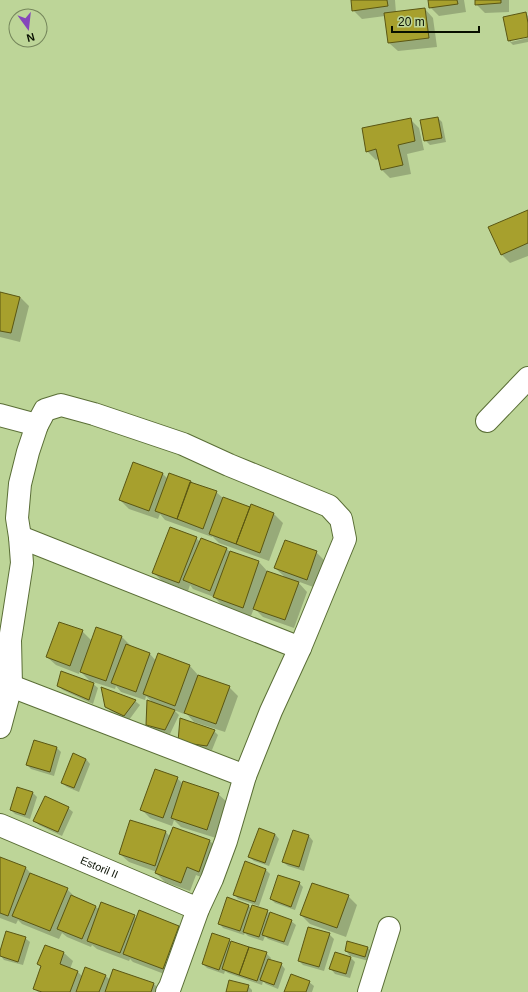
<svg xmlns="http://www.w3.org/2000/svg" width="528" height="992" font-family="Arial,sans-serif">
<style>
.shadow{fill:#0003}
.building{fill:#a7a02d;stroke:#5a5613}
.lines{fill:none;stroke-linecap:round;stroke-linejoin:round}
.minor-casing{stroke:#5a6e36;stroke-width:24}
.minor{stroke:#fff;stroke-width:22}
.labels{text-anchor:middle;stroke-width:4;stroke-linejoin:round;paint-order:stroke}
.street-label{font-size:11px;fill:#080f00;stroke:#bdd598}
</style>
<rect width="100%" height="100%" fill="#bdd598"/>
<!-- shadow -->
<path class="shadow" d="M352,0h43l1,13 29,-4 8,9 4,29 -39,4 -9,-8 -4,-27 -23,3 -9,-9z
M429,0h35l2,12 -27,4 -9,-9z
M476,0h33v12l-24,1 -9,-9z
M525,13l3,3v20l-17,4v2l17,-4v4l-15,3 -4,-4 -5,-23z
M438,118l4,4 4,20 -16,3 -5,-5z
M410,119l9,9 5,22 -17,4 4,20 -21,4 -9,-9 -2,-10 -3,1 -9,-9z
M528,211v45l-18,7 -9,-9z
M0,293l20,4 9,9 -9,36 -20,-5z
M163,474l5,5 48,13 7,6 28,10v-2l23,8 9,9 -14,38 -50,-18 -7,-7v1l-47,-17 -5,-6 -2,5 -29,-10 -9,-9z
M196,538l4,4 26,6 5,5v-1l28,10 9,10 18,6 -11,-10 41,-16 9,9 -9,27 -19,-7 10,11 -13,36 -31,-11 -9,-9 -3,8 -28,-10 -9,-9 -21,-8 -3,-4 -2,6 -26,-10 -9,-9z
M97,629l25,8 9,9 19,8 6,7 34,5 8,9v1l31,11 9,9 -13,36 -31,-10 -9,-10 -1,2 -10,-4 5,5 -9,19 -18,-5 -5,-5 7,-20 -8,-8 -1,4 -24,-8 -5,-6 -1,3 -25,-8 8,7 -5,16 -30,-14 -5,-4 35,-2 -13,-13 -1,3 -23,-9 -9,-8 35,-26 10,10z
M135,701l5,4 -11,15 -18,-9 -5,-4z
M214,731l4,4 -6,15 -29,-4z
M35,741l22,7 4,4 -7,24 -23,-7 -4,-4z
M86,759l4,5 -11,28 -12,-5 -5,-4z
M177,778l6,6 35,10 9,8 -11,36 -35,-11 -7,-7 -2,6 -22,-8 -8,-8z
M18,788l15,5 4,4 -7,22 -15,-5 -4,-4z
M68,808l5,4 -11,24 -23,-11 -4,-4z
M173,828l37,13 9,9 -11,30 -12,-5 -6,16 -25,-9 -9,-9 1,-1 -28,-10 -9,-8 46,-22 4,5z
M293,831l16,5 4,5 -9,30 -16,-5 -5,-4z
M275,834l4,5 -10,27 -15,-5 -5,-4z
M0,858l26,10 7,8 34,13 9,9 20,9 4,3 34,6 3,3 3,-7 39,15 9,9 -16,41 -39,-15 -3,-3 -1,2 -32,-12 -5,-4 -1,2 -24,-10 -5,-4 -3,6 -37,-15 -4,-4 -2,4 -16,-6z
M266,870l4,4 -11,32 -21,-7 -4,-5z
M299,883l4,4 -8,23 -20,-7 -4,-4z
M348,896l9,9 -11,32 -36,-13 -9,-9z
M228,898l21,8 3,3 15,2 3,3 21,7 5,4 -8,21 -20,-7 -3,-3 -2,5 -15,-5 -3,-3 -1,2 -21,-7 -4,-5z
M329,934l5,5 -10,32 -21,-6 -4,-4z
M25,938l5,4 -7,23 -19,-5 -4,-5v-1z
M229,940l2,2 35,11 5,5 -1,2 11,4 4,5 -7,20 -12,-5 -3,-3 -1,4 -34,-12 -3,-2 -1,3 -17,-6 -4,-4z
M348,942l20,6 4,4 -3,9 -19,-5 -4,-5z
M45,946l19,7 9,8 -3,8 7,2 5,5 23,-1 5,5 3,-10 41,14 8,8h-124l-4,-4 8,-21 -4,-3z
M351,958l4,4 -5,16 -15,-4 -4,-5z
M309,982l5,4 -2,6h-27z
M248,986l4,4v2h-25z"/>
<!-- building -->
<path class="building" d="M351,0h36l1,6 -36,5z
M428,0h29l1,4 -29,4z
M475,0h26v3l-26,2z
M425,8l4,30 -41,5 -4,-30z
M526,12l2,11v14l-20,4 -5,-24z
M438,117l4,21 -18,3 -4,-21z
M411,118l4,23 -17,4 5,20 -22,5 -5,-21 -10,3 -4,-24z
M528,210v33l-27,12 -13,-28z
M0,292l20,5 -9,36 -11,-2z
M133,462l30,11 -14,38 -30,-11z
M169,473l22,8 -14,38 -22,-8z
M190,482l27,9 -14,38 -26,-10z
M223,497l27,10 -14,37 -27,-10z
M251,504l23,9 -14,40 -24,-9z
M170,527l27,10 -18,46 -27,-10z
M201,538l26,10 -17,43 -27,-11z
M285,540l32,11 -10,29 -33,-12z
M230,551l29,10 -16,47 -30,-11z
M267,571l32,11 -14,38 -32,-11z
M59,622l24,8 -13,36 -24,-9z
M96,627l26,9 -16,45 -26,-9z
M126,644l24,9 -14,39 -25,-9z
M158,653l32,12 -15,41 -32,-12z
M61,671l33,12 -5,17 -32,-14z
M198,675l32,11 -14,38 -32,-11z
M101,687l35,13 -12,16 -19,-9z
M147,700l28,10 -10,20 -19,-5z
M180,718l35,12 -8,16 -29,-4z
M34,740l23,7 -7,25 -24,-7z
M73,753l13,6 -12,29 -13,-5z
M155,769l23,8 -15,41 -23,-8z
M183,781l36,12 -12,37 -36,-12z
M17,787l16,5 -8,23 -15,-5z
M45,796l24,11 -11,25 -25,-11z
M130,820l36,11 -11,35 -36,-12z
M173,827l37,13 -11,32 -12,-5 -6,16 -26,-10z
M259,828l16,6 -10,29 -17,-6z
M293,830l16,5 -10,32 -17,-5z
M0,857l26,10 -18,49 -8,-3z
M245,861l21,8 -11,33 -22,-7z
M30,873l38,15 -18,43 -38,-15z
M278,875l22,7 -9,25 -21,-8z
M312,883l37,12 -12,33 -37,-13z
M71,895l25,11 -14,33 -25,-10z
M227,897l22,8 -9,26 -22,-7z
M101,902l34,13 -15,38 -33,-12z
M252,905l16,5 -9,27 -16,-5z
M139,910l40,16 -16,43 -40,-15z
M270,912l22,8 -8,22 -22,-7z
M308,927l22,6 -11,34 -21,-6z
M6,931l20,6 -8,25 -18,-6v-5z
M212,933l18,6 -11,31 -17,-6z
M231,941l18,6 -10,28 -17,-6z
M347,941l21,6 -3,10 -20,-6z
M45,945l19,7 -4,12 18,7 -8,21h-28l-9,-3 8,-23 -4,-2z
M249,947l18,5 -10,29 -18,-6z
M335,952l16,5 -5,17 -17,-5z
M268,959l14,4 -8,22 -14,-5z
M85,967l21,8 -7,17h-23z
M113,969l41,14 -3,9h-46z
M291,974l19,7 -4,11h-22z
M229,980l20,5 -2,7h-21z"/>
<g class="lines">
<!-- minor casing -->
<g class="minor-casing">
<g id="minor">
<path d="M0,415l37,10"/>
<path d="M487,421l41,-43"/>
<path d="M20,537l280,111"/>
<path d="M11,686l234,90"/>
<path d="M0,727l11,-41 -1,-46 12,-77 -2,-26 -3,-19 3,-34 8,-32 9,-27 8,-15 16,-5 33,9 89,30 46,21 100,41 12,13 4,20 -45,109 -29,63 -26,65 -19,65 -14,38 -14,30 -28,78 -3,5"/>
<path id="s1" d="M0,825l198,84"/>
<path d="M369,992l20,-64"/>
</g>
</g>
<!-- minor -->
<use href="#minor" class="minor"/>
</g>
<g class="labels">
<!-- street labels -->
<g class="street-label">
<text dy="4" stroke="none"><textPath href="#s1" startOffset="108">Estoril II</textPath></text>
</g>
</g>
<!-- north arrow -->
<g transform="translate(28 28) rotate(165)"><circle r="19" fill="#bdd598" stroke="#75865b"/>
<path d="M0-3L7 15L0 10L-7 15Z" fill="#8546bb"/>
<text y="-6" font-size="11" font-weight="bold" text-anchor="middle" fill="#080f00">N</text>
</g>
<!-- scale -->
<path d="M392 26v6h87v-6" fill="none" stroke="#080f00" stroke-width="2"/>
<text x="398" y="26" font-size="12" fill="#080f00" stroke="#bdd598" stroke-width="3" paint-order="stroke">20 m</text>
</svg>
